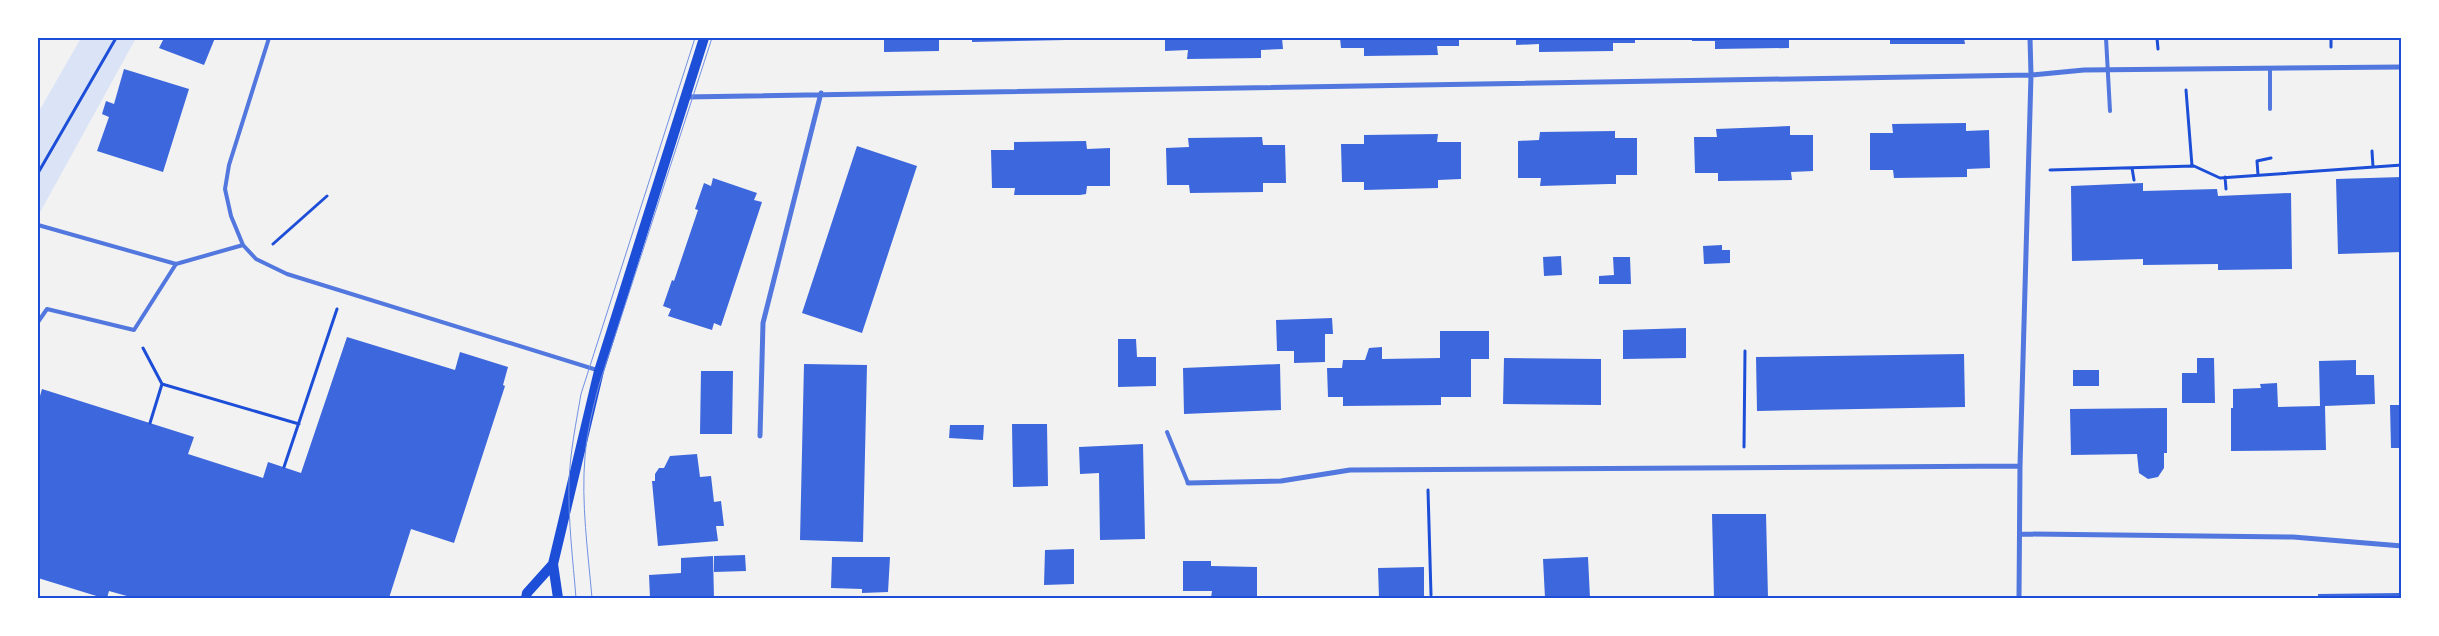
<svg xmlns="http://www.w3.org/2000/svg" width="2439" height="636" font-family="'Work Sans',sans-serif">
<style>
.green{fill:#dbe4f7}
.building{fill:#3d67dc}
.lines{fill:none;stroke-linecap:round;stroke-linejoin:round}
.path{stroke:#1d4ed8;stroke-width:3}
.service{stroke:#5277de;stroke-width:4}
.minor{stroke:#5277de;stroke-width:5}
.secondary{stroke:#1d4ed8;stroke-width:10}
.tram{stroke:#7290e2;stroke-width:1}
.neatline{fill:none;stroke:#1d4ed8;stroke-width:2}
</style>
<rect width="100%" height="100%" fill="#f2f2f2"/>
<!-- green -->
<path class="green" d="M81,38h55l-98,178v-103z"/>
<!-- building -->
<path class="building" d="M164,38h51l-11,27 -45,-17z
M884,38h55v13l-55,1z
M972,38h144v1l-144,3z
M1165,38h117l1,11 -22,1v8l-74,1 1,-9 -23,1z
M1340,38h119v8h-22l1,9 -74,1v-8h-23z
M1516,38h119v5h-22v8l-74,1v-8l-23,1z
M1692,38h119l1,1 -23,1v8l-74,1v-8h-23z
M1890,38h74l1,6h-75z
M124,69l65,20 -26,83 -66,-21 12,-34 -7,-3 4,-13 8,3z
M1966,123v8l23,-1 1,38 -23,1v8l-73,1 -1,-8h-23v-37h23l-1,-9z
M1790,126v9h23v36l-22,1 1,8 -74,1v-8h-23l-1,-36h23l-1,-8z
M1615,131v7h22v37h-21v9h-7l-69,2 1,-8h-23v-37l21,-1 1,-8z
M1438,134l-1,8h24v37l-23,1v8l-74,2v-8h-22l-1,-38h23v-9z
M1262,137l1,8h22l1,38h-23v9l-73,1 -1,-8h-22l-1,-37 23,-1 -1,-9z
M1086,141l1,8 23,-1v38h-23l-1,8 -6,1h-66l1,-7h-23l-1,-38h23v-8z
M857,146l60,20 -55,167 -60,-20z
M2402,177v75l-64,2 -2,-75z
M713,178l44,15 -3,7 8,2 -41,124 -7,-3 -2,7 -44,-14 3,-7 -8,-3 9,-26 2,1 24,-71 -3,-1 9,-26 7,3z
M2143,183v8l74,-2 1,7 73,-3 1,76 -74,1v-6l-75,1v-6l-71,2 -1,-75z
M1722,245v5h8v13l-26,1 -1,-18z
M1561,256l1,19 -18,1 -1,-19z
M1613,257h17l1,27h-32v-8l15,-1z
M1332,318l1,16h-8v28l-31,1v-12h-17l-1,-31z
M1686,328v30l-63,1v-29z
M1440,331h49v28h-18v38h-30v8l-98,1v-9h-15l-1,-29h15l1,-8h22l4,-12 13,-1v12l58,-1z
M347,337l108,33 5,-18 48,15 -5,18 2,1 -51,157 -43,-14 -22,69h-255l-25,-7 -2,7h-4l-65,-20v-175l4,-14 152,48 -6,17 75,24 5,-16 33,11z
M1118,339h18l1,18h19v29l-38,1z
M1964,354l1,53 -208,4 -1,-54z
M1504,358l97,1v46l-98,-1z
M2197,358h17l1,45h-33v-30h15z
M2356,360v15h18l1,29 -50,2 1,44 -95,1v-43h2v-19l28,-1 -1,-4 17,-1 1,24 42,-1 -1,-45z
M804,364l63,1 -4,177 -63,-2z
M1280,364l1,46 -97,4 -1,-46z
M2073,370h26v16h-26z
M701,371h32l-1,63h-32z
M2390,405h12v43h-11z
M2167,408v45h-3v15l-6,9 -10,2 -9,-6 -2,-19 -66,1 -1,-46z
M1012,424h35l1,62 -35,1z
M950,425h34l-1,15 -34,-2z
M1143,444l2,95 -45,1 -1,-67 -19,1 -1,-27z
M697,454l3,23 11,-1 3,26 7,-1 3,25h-8l2,15 -60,5 -6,-65h3v-7l4,-6h5l6,-12z
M1712,514h54l2,84h-54z
M1074,549v35l-30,1 1,-35z
M745,555l1,16 -32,1v-16z
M713,556l1,42h-64l-1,-23 32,-2v-15z
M832,557h58l-2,35 -26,1v-4l-31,-1z
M1588,557l2,41h-45l-2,-39z
M1183,561h28v5l46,1v31h-46l1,-7h-29z
M1424,567v31h-45l-1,-30z
M2401,593v5h-83v-4z"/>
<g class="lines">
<!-- path -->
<path class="path" d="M2157,38l1,11
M2331,38v9
M2186,90l6,76
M2372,151l1,16
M2132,168l2,12
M2050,170l144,-4 26,12 182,-13
M38,173l78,-135
M2258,175l-1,-14 14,-3
M2225,177l1,12
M273,244l54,-48
M143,348l19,36
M150,423l12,-39 137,40
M1744,447l1,-96
M284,467l53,-158
M1428,490l3,105"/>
<!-- service -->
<path class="service" d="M269,38l-40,127 -4,24 6,27 12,29 13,14 31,15 310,96
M2106,38l4,73
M2270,68v41
M38,225l138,39 67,-19
M38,322l9,-13 87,21 42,-66
M1167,432l21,51"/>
<!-- minor -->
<path class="minor" d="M685,97l1346,-22 53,-5 318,-3
M760,436l3,-113 58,-230
M1188,483l93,-2 69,-11 670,-4
M2021,534l272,3 109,9
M2019,598l1,-132 11,-391 -1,-37"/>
<!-- secondary -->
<path class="secondary" d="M526,598l1,-5 26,-29
M558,598l-5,-34 46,-193 105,-333"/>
<!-- tram -->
<path class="tram" d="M576,598c-3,-38 -8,-77 -7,-116 1,-29 7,-59 12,-88l114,-356
M592,598c-4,-46 -11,-95 -7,-142 2,-24 8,-48 14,-71l113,-347"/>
</g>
<!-- border -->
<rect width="2439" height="636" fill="none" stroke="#ffffff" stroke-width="78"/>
<rect x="39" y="39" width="2361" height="558" class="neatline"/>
</svg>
